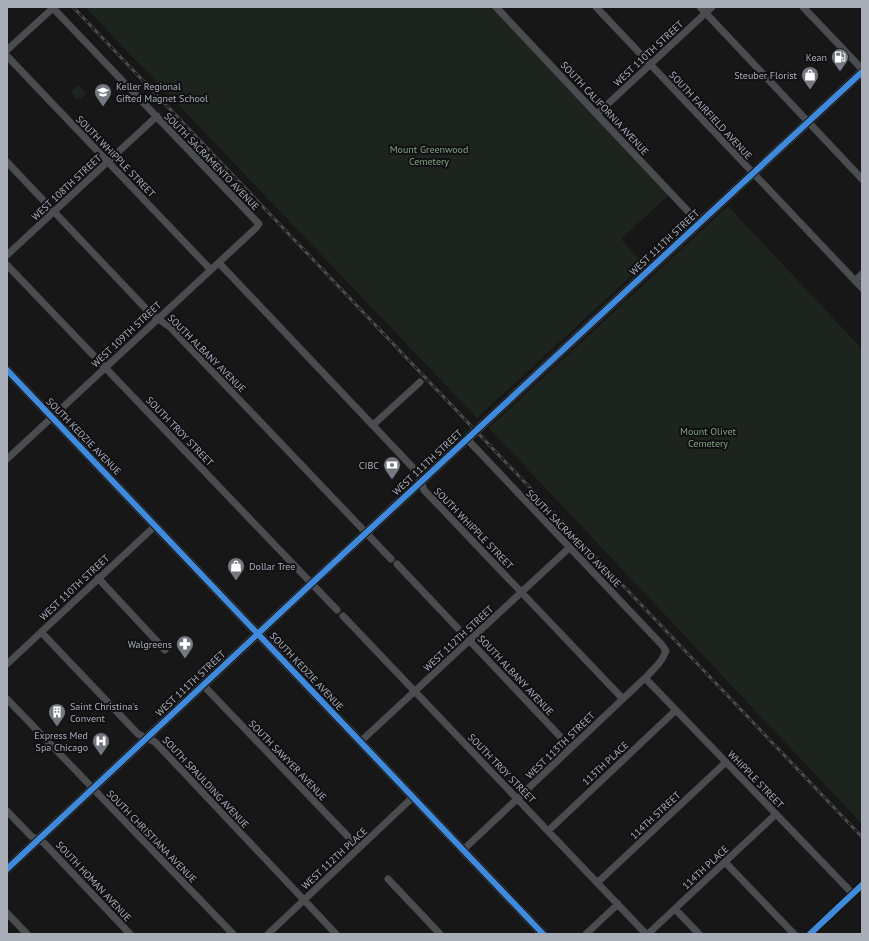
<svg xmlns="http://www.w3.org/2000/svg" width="869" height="941" font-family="'PT Sans',sans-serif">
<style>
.green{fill:#1d241e}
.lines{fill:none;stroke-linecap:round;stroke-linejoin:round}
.minor{stroke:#4b4c50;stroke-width:7}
.major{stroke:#4d4f52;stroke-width:9}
.rail-casing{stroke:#4b4c4f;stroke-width:3}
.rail{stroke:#111113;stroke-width:1.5;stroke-dasharray:4.5;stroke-linecap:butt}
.cycleway-casing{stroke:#111113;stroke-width:8}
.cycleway{stroke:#408adc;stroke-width:6}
.labels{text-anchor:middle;stroke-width:4;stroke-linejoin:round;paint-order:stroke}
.street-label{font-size:10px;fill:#a8adb8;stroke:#111113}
.poi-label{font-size:10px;fill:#a8adb8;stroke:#111113;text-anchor:end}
.park-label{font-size:10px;fill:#7fa381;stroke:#111113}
</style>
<rect width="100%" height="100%" fill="#171717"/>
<!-- green -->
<path class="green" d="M85,7h407l178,187 -49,45 23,25 -167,154z
M78,85l8,8 -5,6 -2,-1 -2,2 -5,-6v-3z
M728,206l134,143v475l-373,-396z"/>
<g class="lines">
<!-- minor -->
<path class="minor" d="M496,7l203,216
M596,7l266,281
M700,7l162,172
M803,7l59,62
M7,50l46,-42
M7,56l204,214
M597,114l115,-107
M7,162l143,151 21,15 220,231
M7,255l150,-139
M219,263l199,210 6,17 199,209
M7,265l330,345
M855,281l7,-7
M373,425l47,-43
M7,459l249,-231 3,-4 -207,-217
M397,564l174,184
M98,578l67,72
M343,616l303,318
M41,632l97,102 17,8 181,192
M7,664l148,-138
M645,678l208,216
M203,685l156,163
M7,699l226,235
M360,742l209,-194
M7,811l24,25 13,7 86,91
M548,831l128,-121
M463,850l182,-172c9,-9 17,-16 21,-27l-4,-6 -195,-206
M725,862l69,72
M388,879l52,55
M597,883l129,-121
M675,909l24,25
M7,913l20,21
M268,934l145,-137
M586,934l32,-30
M648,934l128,-120
M810,934l52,-49"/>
<!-- major -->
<path class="major" d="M7,370l536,564
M7,869l305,-286 550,-511"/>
<!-- rail casing -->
<g class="rail-casing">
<path id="rail" d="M73,7l789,830"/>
</g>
<!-- rail -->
<use href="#rail" class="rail"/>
<!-- cycleway casing -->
<g class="cycleway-casing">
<path id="cycleway" d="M7,370l536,564
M7,869l305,-286 550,-511
M810,934l52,-49"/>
</g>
<!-- cycleway -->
<use href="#cycleway" class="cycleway"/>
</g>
<!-- icons -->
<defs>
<g id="fuel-pin" transform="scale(0.9)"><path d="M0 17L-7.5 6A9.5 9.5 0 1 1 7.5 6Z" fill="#757880" stroke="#111113"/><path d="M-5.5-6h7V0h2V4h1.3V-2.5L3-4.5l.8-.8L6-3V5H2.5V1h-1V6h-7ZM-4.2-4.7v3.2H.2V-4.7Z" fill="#fff"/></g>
<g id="shop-pin" transform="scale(0.9)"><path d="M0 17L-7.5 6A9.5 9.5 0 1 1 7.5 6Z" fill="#757880" stroke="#111113"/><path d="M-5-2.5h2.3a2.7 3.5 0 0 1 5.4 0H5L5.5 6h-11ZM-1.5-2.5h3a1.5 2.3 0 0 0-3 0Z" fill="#fff"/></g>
<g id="school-pin" transform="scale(0.9)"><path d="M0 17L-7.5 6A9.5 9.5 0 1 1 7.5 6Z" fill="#757880" stroke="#111113"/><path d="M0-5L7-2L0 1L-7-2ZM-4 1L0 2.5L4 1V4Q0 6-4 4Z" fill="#fff"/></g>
<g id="bank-pin" transform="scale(0.9)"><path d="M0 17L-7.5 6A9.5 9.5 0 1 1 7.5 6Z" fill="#757880" stroke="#111113"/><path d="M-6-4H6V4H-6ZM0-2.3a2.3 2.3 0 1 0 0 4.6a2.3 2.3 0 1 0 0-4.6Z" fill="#fff"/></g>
<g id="pharmacy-pin" transform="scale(0.9)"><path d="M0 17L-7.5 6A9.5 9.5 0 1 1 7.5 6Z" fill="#757880" stroke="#111113"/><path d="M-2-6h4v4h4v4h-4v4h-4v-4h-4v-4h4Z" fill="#fff"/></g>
<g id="building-pin" transform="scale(0.9)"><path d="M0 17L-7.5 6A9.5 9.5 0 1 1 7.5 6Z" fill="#757880" stroke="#111113"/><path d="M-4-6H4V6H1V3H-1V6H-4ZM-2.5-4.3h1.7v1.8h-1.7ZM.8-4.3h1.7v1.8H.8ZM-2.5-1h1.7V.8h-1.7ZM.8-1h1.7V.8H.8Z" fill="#fff"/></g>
<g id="hospital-pin" transform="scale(0.9)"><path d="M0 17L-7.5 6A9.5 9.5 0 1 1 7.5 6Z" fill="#757880" stroke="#111113"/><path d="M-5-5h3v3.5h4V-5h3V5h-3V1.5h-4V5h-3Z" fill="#fff"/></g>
</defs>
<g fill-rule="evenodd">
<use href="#fuel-pin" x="840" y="57"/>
<use href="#shop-pin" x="810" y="75"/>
<use href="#school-pin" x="103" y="92"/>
<use href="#bank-pin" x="392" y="465"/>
<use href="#shop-pin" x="236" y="566"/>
<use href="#pharmacy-pin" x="185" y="644"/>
<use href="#building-pin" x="57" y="712"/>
<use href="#hospital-pin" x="101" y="741"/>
</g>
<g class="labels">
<!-- street labels -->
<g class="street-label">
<text transform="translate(648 53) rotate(-43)" y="4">WEST 110TH STREET</text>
<text transform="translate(605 108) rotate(47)" y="4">SOUTH CALIFORNIA AVENUE</text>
<text transform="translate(711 115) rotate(47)" y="4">SOUTH FAIRFIELD AVENUE</text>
<text transform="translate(116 156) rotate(46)" y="4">SOUTH WHIPPLE STREET</text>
<text transform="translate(212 161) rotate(46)" y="4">SOUTH SACRAMENTO AVENUE</text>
<text transform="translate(66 187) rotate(-43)" y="4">WEST 108TH STREET</text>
<text transform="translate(664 242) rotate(-43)" y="4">WEST 111TH STREET</text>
<text transform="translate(126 334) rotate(-43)" y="4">WEST 109TH STREET</text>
<text transform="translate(207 353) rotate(45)" y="4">SOUTH ALBANY AVENUE</text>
<text transform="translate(180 431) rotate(46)" y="4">SOUTH TROY STREET</text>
<text transform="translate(84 436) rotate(46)" y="4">SOUTH KEDZIE AVENUE</text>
<text transform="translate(427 462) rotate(-43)" y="4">WEST 111TH STREET</text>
<text transform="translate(474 528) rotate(46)" y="4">SOUTH WHIPPLE STREET</text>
<text transform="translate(574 538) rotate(46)" y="4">SOUTH SACRAMENTO AVENUE</text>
<text transform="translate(74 587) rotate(-43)" y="4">WEST 110TH STREET</text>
<text transform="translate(458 638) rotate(-43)" y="4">WEST 112TH STREET</text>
<text transform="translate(307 671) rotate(47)" y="4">SOUTH KEDZIE AVENUE</text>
<text transform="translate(516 675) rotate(47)" y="4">SOUTH ALBANY AVENUE</text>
<text transform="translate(190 683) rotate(-43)" y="4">WEST 111TH STREET</text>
<text transform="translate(560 745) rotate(-44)" y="4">WEST 113TH STREET</text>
<text transform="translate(288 760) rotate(46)" y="4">SOUTH SAWYER AVENUE</text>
<text transform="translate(605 763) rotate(-43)" y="4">113TH PLACE</text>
<text transform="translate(502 768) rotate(46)" y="4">SOUTH TROY STREET</text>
<text transform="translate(756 779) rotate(46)" y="4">WHIPPLE STREET</text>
<text transform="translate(206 782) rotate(47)" y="4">SOUTH SPAULDING AVENUE</text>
<text transform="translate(655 815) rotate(-43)" y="4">114TH STREET</text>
<text transform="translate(152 836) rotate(46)" y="4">SOUTH CHRISTIANA AVENUE</text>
<text transform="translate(334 858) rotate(-43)" y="4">WEST 112TH PLACE</text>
<text transform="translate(705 867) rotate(-43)" y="4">114TH PLACE</text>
<text transform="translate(94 881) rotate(47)" y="4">SOUTH HOMAN AVENUE</text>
</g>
<!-- poi labels -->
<g class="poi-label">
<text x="827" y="61">Kean</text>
<text x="797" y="79">Steuber Florist</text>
<text x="116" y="90" text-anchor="start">Keller Regional<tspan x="116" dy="12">Gifted Magnet School</tspan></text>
<text x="379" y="469">CIBC</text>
<text x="249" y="570" text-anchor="start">Dollar Tree</text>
<text x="172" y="648">Walgreens</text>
<text x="70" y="710" text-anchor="start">Saint Christina's<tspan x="70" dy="12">Convent</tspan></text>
<text x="88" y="739">Express Med<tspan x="88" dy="12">Spa Chicago</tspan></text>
</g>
<!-- park labels -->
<g class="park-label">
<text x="429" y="153">Mount Greenwood<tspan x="429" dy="12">Cemetery</tspan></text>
<text x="708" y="435">Mount Olivet<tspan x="708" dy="12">Cemetery</tspan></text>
</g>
</g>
<!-- border -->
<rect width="869" height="941" fill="none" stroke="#a8adb8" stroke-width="16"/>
</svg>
